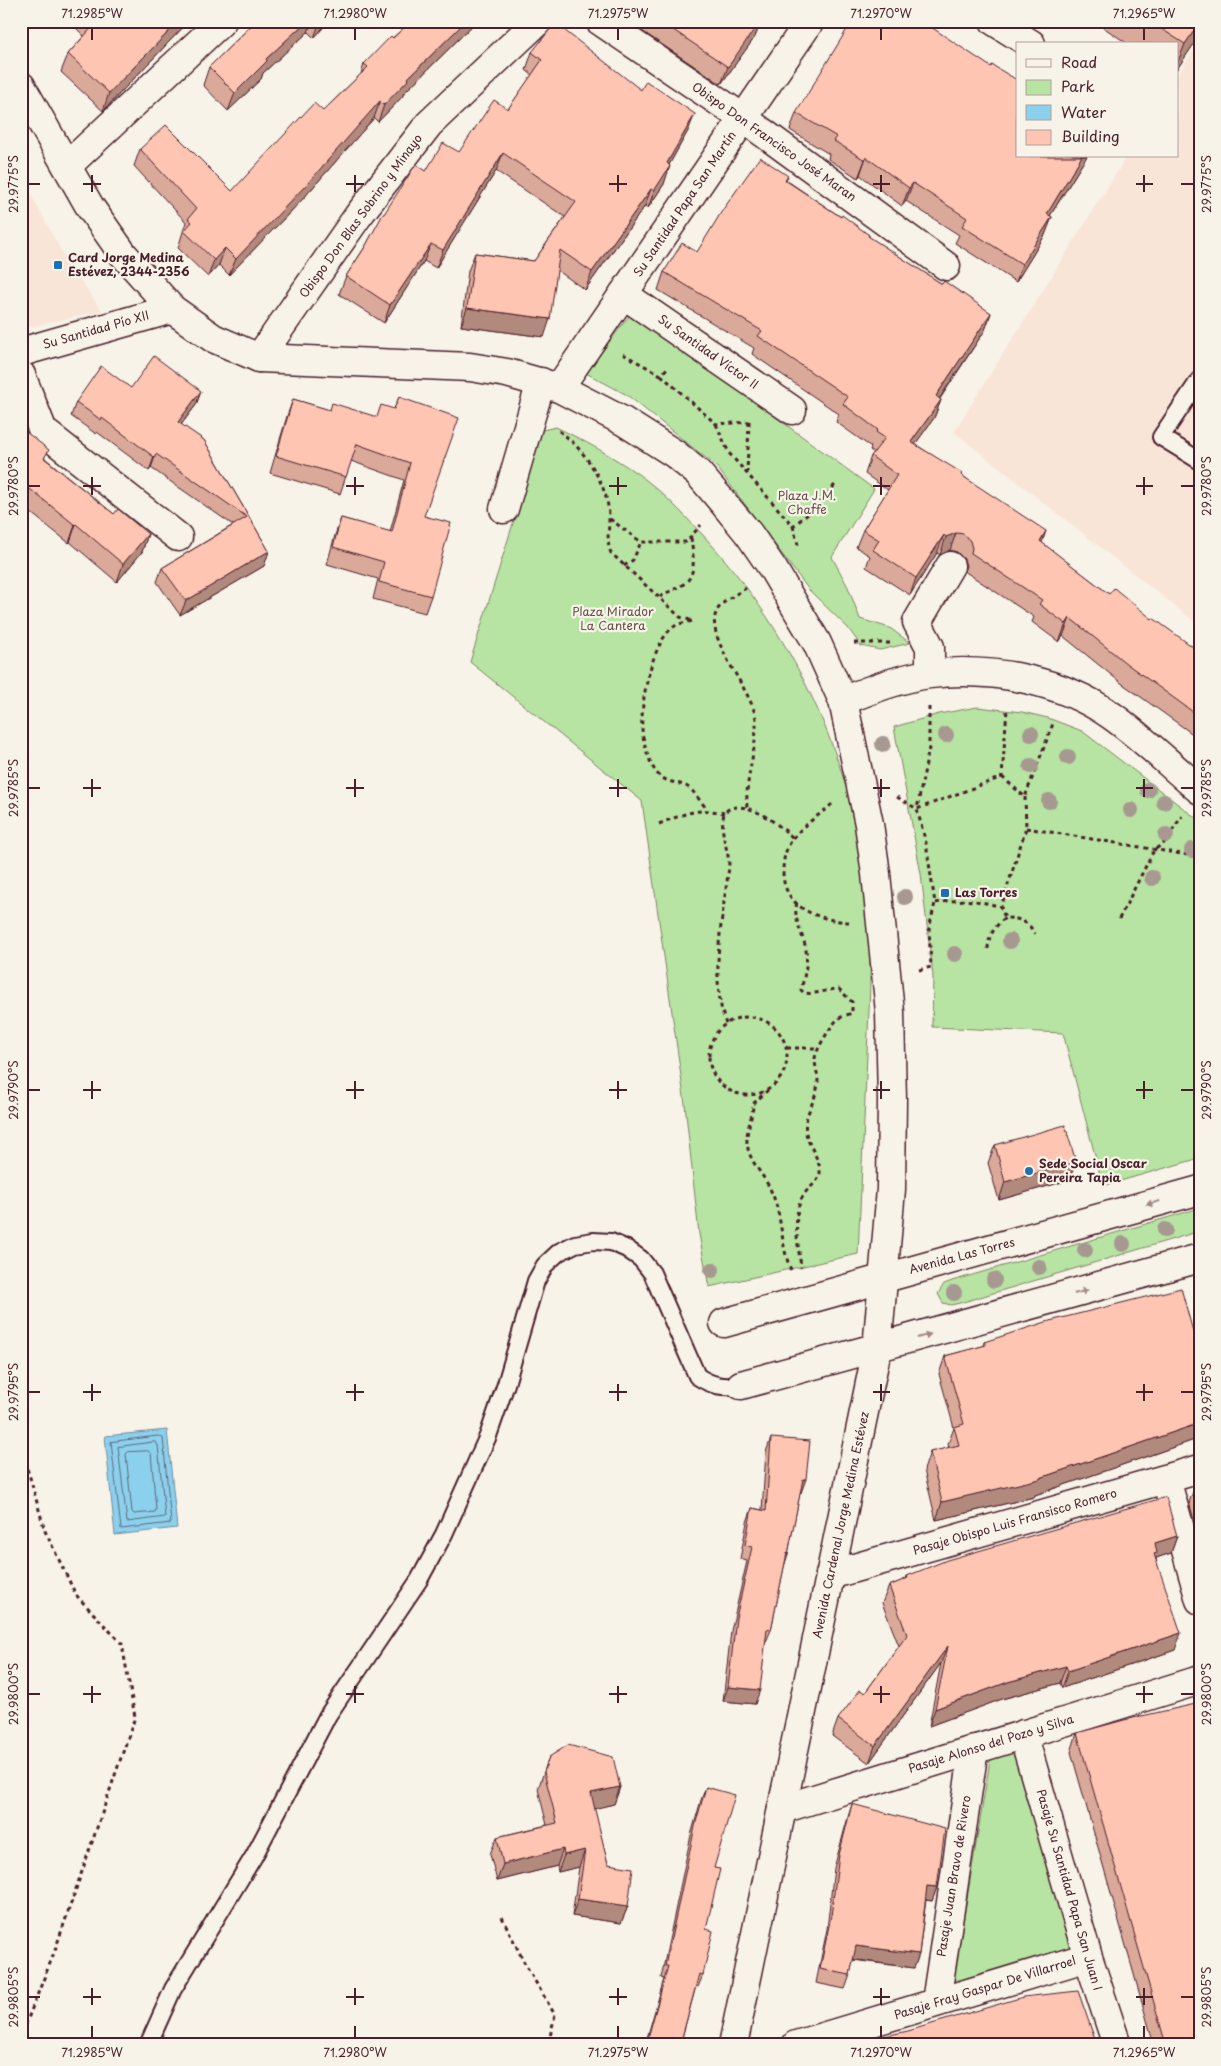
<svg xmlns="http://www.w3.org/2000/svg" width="1221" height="2066" font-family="'Playpen Sans',sans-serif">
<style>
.built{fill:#f9e5d8}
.green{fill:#b7e4a2;stroke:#808266}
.water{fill:#8bd1ed;stroke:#718a9f}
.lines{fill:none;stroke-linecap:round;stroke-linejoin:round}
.shore{stroke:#646679;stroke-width:1}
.service-casing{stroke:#4a1f2b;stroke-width:20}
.minor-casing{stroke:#4a1f2b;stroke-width:31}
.tertiary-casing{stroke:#4a1f2b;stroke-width:31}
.path{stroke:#4a1f2b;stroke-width:3;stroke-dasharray:4 4;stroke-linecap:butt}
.service{stroke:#f7f3e8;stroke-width:16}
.minor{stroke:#f7f3e8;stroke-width:28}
.tertiary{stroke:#f7f3e8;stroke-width:28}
.tree{fill:#a79991}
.wall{fill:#daa99a;stroke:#4a1f2b}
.shaded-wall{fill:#b28a7d;stroke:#4a1f2b}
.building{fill:#fec5b3;stroke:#4a1f2b}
.oneway{fill:#a0898a}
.ticks{fill:none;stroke:#4a1f2b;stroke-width:2}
.poi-dot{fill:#1f6fb2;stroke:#f7f3e8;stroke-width:2}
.labels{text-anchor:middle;stroke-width:4.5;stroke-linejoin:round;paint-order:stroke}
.street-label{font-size:12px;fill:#4a1f2b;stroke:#f7f3e8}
.poi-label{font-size:12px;font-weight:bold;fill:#4a1f2b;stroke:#f7f3e8;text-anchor:start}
.park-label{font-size:12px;fill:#655049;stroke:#f7f3e8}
.neatline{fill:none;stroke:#4a1f2b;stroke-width:2}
.ticks-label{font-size:12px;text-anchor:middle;fill:#4a1f2b}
</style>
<rect width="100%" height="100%" fill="#f7f3e8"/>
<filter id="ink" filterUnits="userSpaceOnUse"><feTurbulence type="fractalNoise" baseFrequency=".02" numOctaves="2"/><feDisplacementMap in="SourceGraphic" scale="10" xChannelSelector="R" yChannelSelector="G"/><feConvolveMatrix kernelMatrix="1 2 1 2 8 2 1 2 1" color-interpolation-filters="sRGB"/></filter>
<g filter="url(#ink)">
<!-- built -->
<path class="built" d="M1200,40v586l-246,-194 173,-276h50v-80z
M21,176l43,80 38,55 -81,18z"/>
<!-- green -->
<path class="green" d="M632,312l242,177 -42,68 16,30 12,32 30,9 20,15 -30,7 -19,-4 -13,-18 -39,-38 -93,-124 -89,-71 -41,-22z
M556,427c29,14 56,29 82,47 23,16 44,39 63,59 97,104 159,241 168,384 3,46 0,92 -2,137 -3,67 -6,133 -9,200l-149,33 -10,-53 -14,-130 -43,-303 -172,-139 72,-232z
M977,707l45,5 26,6 34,13 118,90v337l-97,28 -40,-153 -131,-6 1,-51 -12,-102 -27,-147 45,-13z
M1200,1208v23l-240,72 -9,2 -8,-2 -5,-9 6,-10 8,-3z
M1013,1751l57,197 -117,35 37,-223z"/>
<!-- water -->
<path class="water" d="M167,1430l10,98 -62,7 -10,-99z"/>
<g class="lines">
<!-- shore -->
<path class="shore" d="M160,1436l3,2 8,85 -50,6 -10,-87z
M155,1442l3,3 7,72 -38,5 -9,-75z
M148,1451l3,2 5,57 -1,2 -21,2 -2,-2 -6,-58 2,-2z"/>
<!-- service casing -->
<g class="service-casing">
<path id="service" d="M1200,379l-39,58 39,24
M148,2045l25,-56 81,-133 74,-141 91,-135 25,-46 44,-98 18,-52 30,-103 9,-16 14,-13 16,-8 18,-3 18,1 16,7 14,10 11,14 45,103c15,10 27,12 44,9"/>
</g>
<!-- minor casing -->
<g class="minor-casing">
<path id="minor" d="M600,21l143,97 203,148
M994,21l37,23
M67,166l155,-145
M623,294l169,116
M21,352l151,-43
M259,358l99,-142 71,-92 109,-103
M21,375l22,56 135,106
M559,388l251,-367
M504,509l37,-127
M930,674v-27l-13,-25 33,-56
M843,701c28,-12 57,-23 87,-27 61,-7 132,6 182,42 31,22 59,50 88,74
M724,1323l476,-133
M741,1385l459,-127
M1166,1479l34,121
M830,1575l370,-106
M1023,1734l65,223 29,88
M782,1809l418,-129
M936,2002l38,-253
M796,2045l292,-88"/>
</g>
<!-- tertiary casing -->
<g class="tertiary-casing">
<path id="tertiary" d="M21,86l69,121 33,47 49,55 41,29 46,20 211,9 37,6 52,15 64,33 52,33 23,19 23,27 28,34 24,35 44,74 26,58 26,123 7,50 14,138 2,88 -1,89 -14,160 -144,696"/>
</g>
<!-- path -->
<path class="path" d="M623,354l38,21 8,-9
M661,375l55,49 33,-2 1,-2
M716,424l13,29 64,73 30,-24 13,-19
M559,431c26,18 51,56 50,89 0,13 -3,21 2,33l69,64 13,4c-5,1 -13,2 -18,5 -23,14 -35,77 -33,103 1,12 6,30 12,40 8,14 20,12 32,17 8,4 15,17 21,23
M747,474l2,-52
M610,519l31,23h45l15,-17
M793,526l5,19
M624,566l9,-6 8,-18
M746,588c-9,6 -22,12 -28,21 -18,27 38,84 38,112 1,29 -11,56 -9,87
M660,597c8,-6 17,-8 25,-14 13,-10 7,-32 6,-46
M854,643h36
M929,707v41l-12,61 85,-32 5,-68
M1002,777l23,20 29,-76
M897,797l20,12 9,34 9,60c27,-4 40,-4 66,4
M1025,797l1,31 -25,79 4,11c14,0 23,3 30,16
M832,804c-12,11 -31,22 -40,36 -7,10 -9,20 -9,32 0,36 36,48 66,50
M659,824c25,-10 38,-17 65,-11
M1026,828l174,29
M797,903c-5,16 7,32 9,47 2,14 -2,27 -5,40l3,3c12,2 24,-4 35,-4l13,13v11c-4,2 -10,3 -14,6 -6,5 -23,32 -23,40 0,10 5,19 2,30 -3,15 -14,27 -11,44 2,12 15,28 14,39 0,10 -13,16 -17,24 -12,20 -4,51 -2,72
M1119,919l35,-69 10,-7 18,-27
M988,949c0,-13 7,-23 17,-31
M919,970l12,-3 -2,-38 6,-26
M709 1056a39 39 0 1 1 78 0a39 39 0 1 1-78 0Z
M726,1024c-17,-45 -3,-110 3,-157 0,-21 -10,-29 -5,-54 17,-19 56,12 69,25
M787,1048h32
M768,1090l-15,14c0,13 -7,25 -6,38 1,19 17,32 24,49 12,25 9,54 20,79
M21,1454l8,20 16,57 31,64 46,49 13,73 -81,236 -33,83
M502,1917l23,47 30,51 -7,30"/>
<!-- service -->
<use href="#service" class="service"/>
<!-- minor -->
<use href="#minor" class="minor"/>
<!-- tertiary -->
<use href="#tertiary" class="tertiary"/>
</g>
<!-- trees -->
<g class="tree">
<circle cx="1031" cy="734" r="8"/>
<circle cx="946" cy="735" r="8"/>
<circle cx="883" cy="744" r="8"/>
<circle cx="1068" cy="757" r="8"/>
<circle cx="1031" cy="766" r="8"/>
<circle cx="1148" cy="790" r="8"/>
<circle cx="1049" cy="801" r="8"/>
<circle cx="1164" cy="802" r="8"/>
<circle cx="1131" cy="810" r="8"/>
<circle cx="1166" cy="835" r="8"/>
<circle cx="1192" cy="850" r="8"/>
<circle cx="1152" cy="878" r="8"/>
<circle cx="905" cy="897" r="8"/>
<circle cx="1010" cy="941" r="8"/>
<circle cx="955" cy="954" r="8"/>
<circle cx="1165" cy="1230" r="8"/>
<circle cx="1123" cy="1244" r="8"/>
<circle cx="1085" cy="1250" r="8"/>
<circle cx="1039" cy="1267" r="8"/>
<circle cx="712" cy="1270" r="8"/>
<circle cx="994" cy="1280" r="8"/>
<circle cx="954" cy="1293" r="8"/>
</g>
<!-- wall -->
<path class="wall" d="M69,21h120l-86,90 -42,-39 7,-18 16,-18z
M256,21h73l-15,17 -6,-6 -45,41 -2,6 -33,32 -25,-26 6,-18z
M411,21h66l-73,72 -2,4 -24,25 -4,-4 -73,83 -72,74 -10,-10 -11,12 -30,-29 8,-26 -52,-56 6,-17 92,42 91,-80 38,-37 3,-10z
M627,21h134l-6,16 -34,47z
M1094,21h106v14l-23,34v-25h-49z
M532,52l156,79 -19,34 -5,19 -16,24 -3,-2 -60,84 -28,-20 -13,67 -83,-11 7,-55 7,-18 59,8 31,-44 -69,-46 -60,97 -12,-7 -40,62 -45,-29 7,-18 19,-29 19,-33 42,-43 33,-19 49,-43 24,-34 -6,-5z
M796,113l291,43 -37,60 2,1 -7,18 -29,47 -61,-39 4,-8 -53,-34 -4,5 -42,-31 -2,3 -30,-19 1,-5 -39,-24z
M788,176l-2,4 55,37 28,18v2l73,47 49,29 -6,17 -45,69 1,1 -7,18 -19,26 47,31 80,68 67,51 43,25 48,33v85l-5,-4 -1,2 -74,-53 -57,-46 -4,6 -27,-20 2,-5 -70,-46 2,-5 -2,-7 -7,-7 -7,-2 -10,5 -3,-2 -27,42 -44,-28 4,-11 -14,-9 7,-17 25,-40 -23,-16 6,-18 3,-3 -4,-3 1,-3 -35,-25 3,-8 -87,-60 2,-6 -96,-58 6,-18 33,-20z
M131,388l70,3 -5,14 -15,20 23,15 65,111 -5,15 -84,49 -23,-33 5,-14 71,-43 -82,-57 -2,3 -52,-39 -1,2 -25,-18 5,-14z
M399,397l25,119 7,80 -6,17 -52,-14 5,-20 -51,-15 8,-29 6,-17 49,14 14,-52 -53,-19 -11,33 -70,-21 17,-57 6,-17 36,11 48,7 17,-8z
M21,428l25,31 68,55 34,20 -6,18 -25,30 -47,-40 -1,1 -48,-38z
M995,1145l81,17 -7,18 -70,20 -11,-37z
M984,1342l216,15v81l-165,57 -1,2 -98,23 -12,-50 6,-18 19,-4 -1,-4 6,-16 -15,-54 6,-18 38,-10z
M771,1438l30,55h-1l-12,61 -4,13 -13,63 -6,14 -10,60 -32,-3 8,-70 16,-70 -7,-2 7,-37 5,-14 10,2 4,-58z
M1200,1482v59l-11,-39 7,-18z
M1177,1536l-6,17 -15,5 19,92 -113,38 -2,-5 -58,16 -73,27 12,-63 -72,100 -37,-27 6,-17 27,-26 34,-47 -17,-43 7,-17 17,-7 1,-3z
M1077,1733l123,312h-46l-83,-293z
M549,1757l71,30 -6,17 -20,4 14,56 20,42 -7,17 -49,-7 7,-49 -21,5 -1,-6 -60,15 -7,-27 7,-17 50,-12 -9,-36z
M706,1787l8,81 -8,61 -3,46 -5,12 -2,-1 -16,59h-35l19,-66 -3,-1 30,-143 10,-35z
M852,1804l85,83 -5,14 -6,-1 -7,54 -5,14 -61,-8 -3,15 -5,14 -29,-6 11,-54 7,-61 14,-51z"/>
<!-- shaded-wall -->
<path class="shaded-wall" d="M179,21h10l-86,90 6,-18z
M307,21h5l-4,11 -45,41 -2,6 -33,32 7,-18 31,-34z
M320,21h9l-15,17z
M466,21h11l-73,72 -2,4 -24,25 6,-17 23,-26z
M757,21h4l-6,16 -34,47 7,-17z
M1200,22v13l-23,34v-5l8,-20z
M380,101l-6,17 -73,83 -72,74 7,-16z
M695,114l-7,17 -27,48 9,-13 -6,18 -16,24 6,-17 13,-28z
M503,153l-7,18 -60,97 7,-18z
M1082,156h5l-47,76 7,-18z
M866,157l-6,18 -2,3 7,-18z
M913,183l-7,18 -4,5 7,-18z
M651,189l-6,17 -60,84 7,-18z
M1052,217l-7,18 -29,47 6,-18z
M431,244l-7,17 -40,62 6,-18z
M225,248l-6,17 -11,12 6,-17z
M467,308l83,11 -6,18 -83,-11z
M991,313l-6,17 -56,84 7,-18z
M201,391l-5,14 -24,31 6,-14z
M941,400l-7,18 -30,42 7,-18z
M156,454l-5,14 -2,3 5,-14z
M76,524l-6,18 -1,1 6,-18z
M1046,531l-6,18v-8z
M956,533l-6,17 -10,5 6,-18z
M148,534l-6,18 -25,30 6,-18z
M944,535l-7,18 -27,42 6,-17z
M269,551l-5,15 -84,49 6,-14z
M1070,618l-7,18 -4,6 7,-18z
M1076,1162l-7,18 -70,20 6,-18z
M1200,1423v15l-165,57 -1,2 -98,23 6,-18 98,-24z
M803,1479h3l-5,14h-3z
M1177,1536l-6,17 -15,5 -5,12 4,-27z
M1181,1633l-6,17 -113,38 6,-17z
M948,1646l-7,17 -72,100 6,-17z
M1066,1666l-6,17 -58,16 -73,27 6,-17 73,-27z
M728,1687l32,3 -5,14 -32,-3z
M620,1787l-6,17 -29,7 6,-18z
M563,1849l-6,17 -60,15 6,-17z
M585,1850l-6,17 -21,5 6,-17z
M927,1886l10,1 -5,14 -10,-2z
M578,1899l50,7 -7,17 -49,-7z
M856,1946l63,8 -5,14 -63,-9z
M1200,2037v8h-30z"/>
<!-- building -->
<path class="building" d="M94,21h85l-70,72 -41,-39 28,-31z
M256,21h51l-41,38 1,2 -32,32 -26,-26z
M411,21h55l-59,58 1,1 -24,25 -4,-4 -73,83 -71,75 -11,-11 -11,12 -30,-29 8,-9 -4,-3 8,-10 -56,-60 26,-24 66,66 82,-88 9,8 45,-44 -4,-3 27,-28 2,2z
M660,21h100l-32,46z
M852,21h70l69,46 1,-2 25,15v76h65l-35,58 5,3 -30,47 -60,-38 5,-8 -54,-35 -4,5 -43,-31 -1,3 -31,-19 3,-4 -41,-24z
M1149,21h51v1l-15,22z
M555,23l86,67 5,-9 49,33 -28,49 3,3 -16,25 -3,-2 -59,83 -32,-22 -10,69 -83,-11 8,-55 59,8 42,-59 -73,-49 -60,97 -12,-6 -41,61 -44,-29 19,-29 18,-33h1l32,-50 10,7 17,-28 16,9 35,-52 14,9 34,-49 -10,-8z
M760,157l28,19 -3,4 56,37 1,-2 27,20 -1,1 74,48 2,-3 47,32 -55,83 5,4 -30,42 51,31 -1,2 85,56 -6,10 69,53 5,-6 38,31 1,-1 47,34v65l-73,-53 -57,-46 -4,6 -27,-20 3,-4 -71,-47 1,-5 -2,-7 -6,-7 -8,-1 -10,4 -2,-2 -28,43 -43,-28 6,-10 -16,-10 34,-55 -26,-19 14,-18 -9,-6 2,-2 -35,-26 5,-7 -90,-61 4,-5 -98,-59 18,-29 15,9 25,-41z
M154,356l47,35 -23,31 26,18 65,111 -83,50 -24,-33 85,-51 -91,-63 -2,3 -52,-39 -1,2 -25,-18 25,-36 30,22z
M399,397l60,21 -35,98 27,7 -20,73 -52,-14 5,-20 -51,-15 8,-29 51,14 18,-69 -53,-19 -11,33 -70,-21 17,-57 37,11 2,-7 45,14 4,-12 13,4z
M21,428l28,22 -5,8 70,56 4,-5 30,25 -25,30 -47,-40 -1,1 -54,-43z
M1065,1125l11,37 -71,20 -10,-37z
M1181,1288l19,69v66l-160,55v1l-98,23 -12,-50 29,-7 -5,-18 10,-3 -19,-68 41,-11 -2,-3 62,-20z
M771,1438l39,3 -4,38h-3l-15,75 -1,-1 -16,77 -4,-1 -7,61 -32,-3 8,-69 16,-71 -7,-2 7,-37 14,3z
M1200,1482v17l-4,-15z
M1166,1497l11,39 -22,7 2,10 -3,1 27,79 -113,38 -2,-5 -58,16 -73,27 13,-63 -73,100 -37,-27 22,-29 5,3 42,-58 -18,-49 19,-8 -1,-2 40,-16z
M1200,1703v334l-30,8h-4l-89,-312 47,-13z
M568,1745l45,12 7,30 -29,6 17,71 25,4 -5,38 -50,-7 7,-49 -21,5 -1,-6 -60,15 -6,-27 60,-14 -13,-51 5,-15z
M706,1787l29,8 -21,73 6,1 -14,60 7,2 -10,44 -4,-1 -19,71h-34l22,-79h-3l10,-46 21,-98z
M852,1804l93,25 -8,58 -10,-1 -8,68 -63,-8 -6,29 -30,-6 11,-53 8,-61z
M1078,1991l19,54h-254l65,-14 115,-34z"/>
<!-- one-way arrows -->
<defs><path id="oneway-solid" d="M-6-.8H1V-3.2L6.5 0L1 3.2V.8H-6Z" transform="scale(1.25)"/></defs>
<g class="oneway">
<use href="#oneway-solid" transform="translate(1153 1203) rotate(165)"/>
<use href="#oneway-solid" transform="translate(1081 1292) rotate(-16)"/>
<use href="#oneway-solid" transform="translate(924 1336) rotate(-16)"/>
</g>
</g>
<!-- ticks -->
<path class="ticks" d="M92,28v12M355,28v12M618,28v12M881,28v12M1144,28v12M92,175v17M355,175v17M618,175v17M881,175v17M1144,175v17M28,184h12M83,184h18M346,184h18M609,184h18M873,184h17M1136,184h17M1181,184h13M92,477v18M355,477v18M618,477v18M881,477v18M1144,477v18M28,486h12M83,486h18M346,486h18M609,486h18M873,486h17M1136,486h17M1181,486h13M92,779v18M355,779v18M618,779v18M881,779v18M1144,779v18M28,788h12M83,788h18M346,788h18M609,788h18M873,788h17M1136,788h17M1181,788h13M92,1081v18M355,1081v18M618,1081v18M881,1081v18M1144,1081v18M28,1090h12M83,1090h18M346,1090h18M609,1090h18M873,1090h17M1136,1090h17M1181,1090h13M92,1384v17M355,1384v17M618,1384v17M881,1384v17M1144,1384v17M28,1392h12M83,1392h18M346,1392h18M609,1392h18M873,1392h17M1136,1392h17M1181,1392h13M92,1686v17M355,1686v17M618,1686v17M881,1686v17M1144,1686v17M28,1694h12M83,1694h18M346,1694h18M609,1694h18M873,1694h17M1136,1694h17M1181,1694h13M92,1988v17M355,1988v17M618,1988v17M881,1988v17M1144,1988v17M28,1997h12M83,1997h18M346,1997h18M609,1997h18M873,1997h17M1136,1997h17M1181,1997h13M92,2026v12M355,2026v12M618,2026v12M881,2026v12M1144,2026v12"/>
<!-- markers -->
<g class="poi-dot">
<rect x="53" y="260" width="10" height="10" rx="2.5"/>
<rect x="940" y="888" width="10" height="10" rx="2.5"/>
<circle cx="1029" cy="1171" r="5"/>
</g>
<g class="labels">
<!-- street labels -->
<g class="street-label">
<text transform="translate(774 142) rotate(35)" y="4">Obispo Don Francisco José Maran</text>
<text transform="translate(685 204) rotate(-56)" y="4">Su Santidad Papa San Martín</text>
<text transform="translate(361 216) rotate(-54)" y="4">Obispo Don Blas Sobrino y Minayo</text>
<text transform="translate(96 330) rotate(-16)" y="4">Su Santidad Pío XII</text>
<text transform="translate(708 352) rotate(35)" y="4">Su Santidad Víctor II</text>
<text transform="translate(962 1256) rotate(-15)" y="4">Avenida Las Torres</text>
<text transform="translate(1015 1522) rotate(-16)" y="4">Pasaje Obispo Luis Fransisco Romero</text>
<text transform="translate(841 1525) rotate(-78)" y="4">Avenida Cardenal Jorge Medina Estévez</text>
<text transform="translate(991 1744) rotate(-17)" y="4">Pasaje Alonso del Pozo y Silva</text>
<text transform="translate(954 1876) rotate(-81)" y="4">Pasaje Juan Bravo de Rivero</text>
<text transform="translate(1069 1890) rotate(74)" y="4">Pasaje Su Santidad Papa San Juan I</text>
<text transform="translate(985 1988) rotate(-17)" y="4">Pasaje Fray Gaspar De Villarroel</text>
</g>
<!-- poi labels -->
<g class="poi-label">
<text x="68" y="262">Card Jorge Medina<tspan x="68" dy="14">Estévez, 2344-2356</tspan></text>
<text x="955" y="897">Las Torres</text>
<text x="1039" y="1168">Sede Social Oscar<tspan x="1039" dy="14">Pereira Tapia</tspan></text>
</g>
<!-- park labels -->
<g class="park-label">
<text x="807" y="500">Plaza J.M.<tspan x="807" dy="14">Chaffe</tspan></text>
<text x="613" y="616">Plaza Mirador<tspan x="613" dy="14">La Cantera</tspan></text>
</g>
</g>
<!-- margin -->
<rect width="1221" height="2066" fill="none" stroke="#f7f3e8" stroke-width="55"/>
<!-- legend -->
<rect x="1016" y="42" width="162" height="115" fill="#f7f3e8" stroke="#b29e9c"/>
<rect x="1026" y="59" width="25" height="8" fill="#f7f3e8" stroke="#b29e9c"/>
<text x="1061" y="68" font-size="15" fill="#4a1f2b">Road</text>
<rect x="1026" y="80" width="25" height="15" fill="#b7e4a2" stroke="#b29e9c"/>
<text x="1061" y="92" font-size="15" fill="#4a1f2b">Park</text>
<rect x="1026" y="105" width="25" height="15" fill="#8bd1ed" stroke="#b29e9c"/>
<text x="1061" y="118" font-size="15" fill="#4a1f2b">Water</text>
<rect x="1026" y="130" width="25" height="15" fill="#fec5b3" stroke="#b29e9c"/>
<text x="1061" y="142" font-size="15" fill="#4a1f2b">Building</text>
<rect x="28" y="28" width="1166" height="2010" class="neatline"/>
<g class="ticks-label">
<text x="92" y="18">71.2985°W</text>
<text x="355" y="18">71.2980°W</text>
<text x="618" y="18">71.2975°W</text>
<text x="881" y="18">71.2970°W</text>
<text x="1144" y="18">71.2965°W</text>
<text transform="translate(14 184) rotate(-90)" y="4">29.9775°S</text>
<text transform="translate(1207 184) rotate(-90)" y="4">29.9775°S</text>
<text transform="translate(14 486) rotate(-90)" y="4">29.9780°S</text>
<text transform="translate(1207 486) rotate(-90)" y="4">29.9780°S</text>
<text transform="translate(14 788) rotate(-90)" y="4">29.9785°S</text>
<text transform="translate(1207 788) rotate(-90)" y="4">29.9785°S</text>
<text transform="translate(14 1090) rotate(-90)" y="4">29.9790°S</text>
<text transform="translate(1207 1090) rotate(-90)" y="4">29.9790°S</text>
<text transform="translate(14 1392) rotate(-90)" y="4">29.9795°S</text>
<text transform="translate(1207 1392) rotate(-90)" y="4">29.9795°S</text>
<text transform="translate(14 1694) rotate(-90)" y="4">29.9800°S</text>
<text transform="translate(1207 1694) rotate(-90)" y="4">29.9800°S</text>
<text transform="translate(14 1997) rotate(-90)" y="4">29.9805°S</text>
<text transform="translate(1207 1997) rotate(-90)" y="4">29.9805°S</text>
<text x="92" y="2057">71.2985°W</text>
<text x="355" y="2057">71.2980°W</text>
<text x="618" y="2057">71.2975°W</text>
<text x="881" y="2057">71.2970°W</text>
<text x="1144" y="2057">71.2965°W</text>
</g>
</svg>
